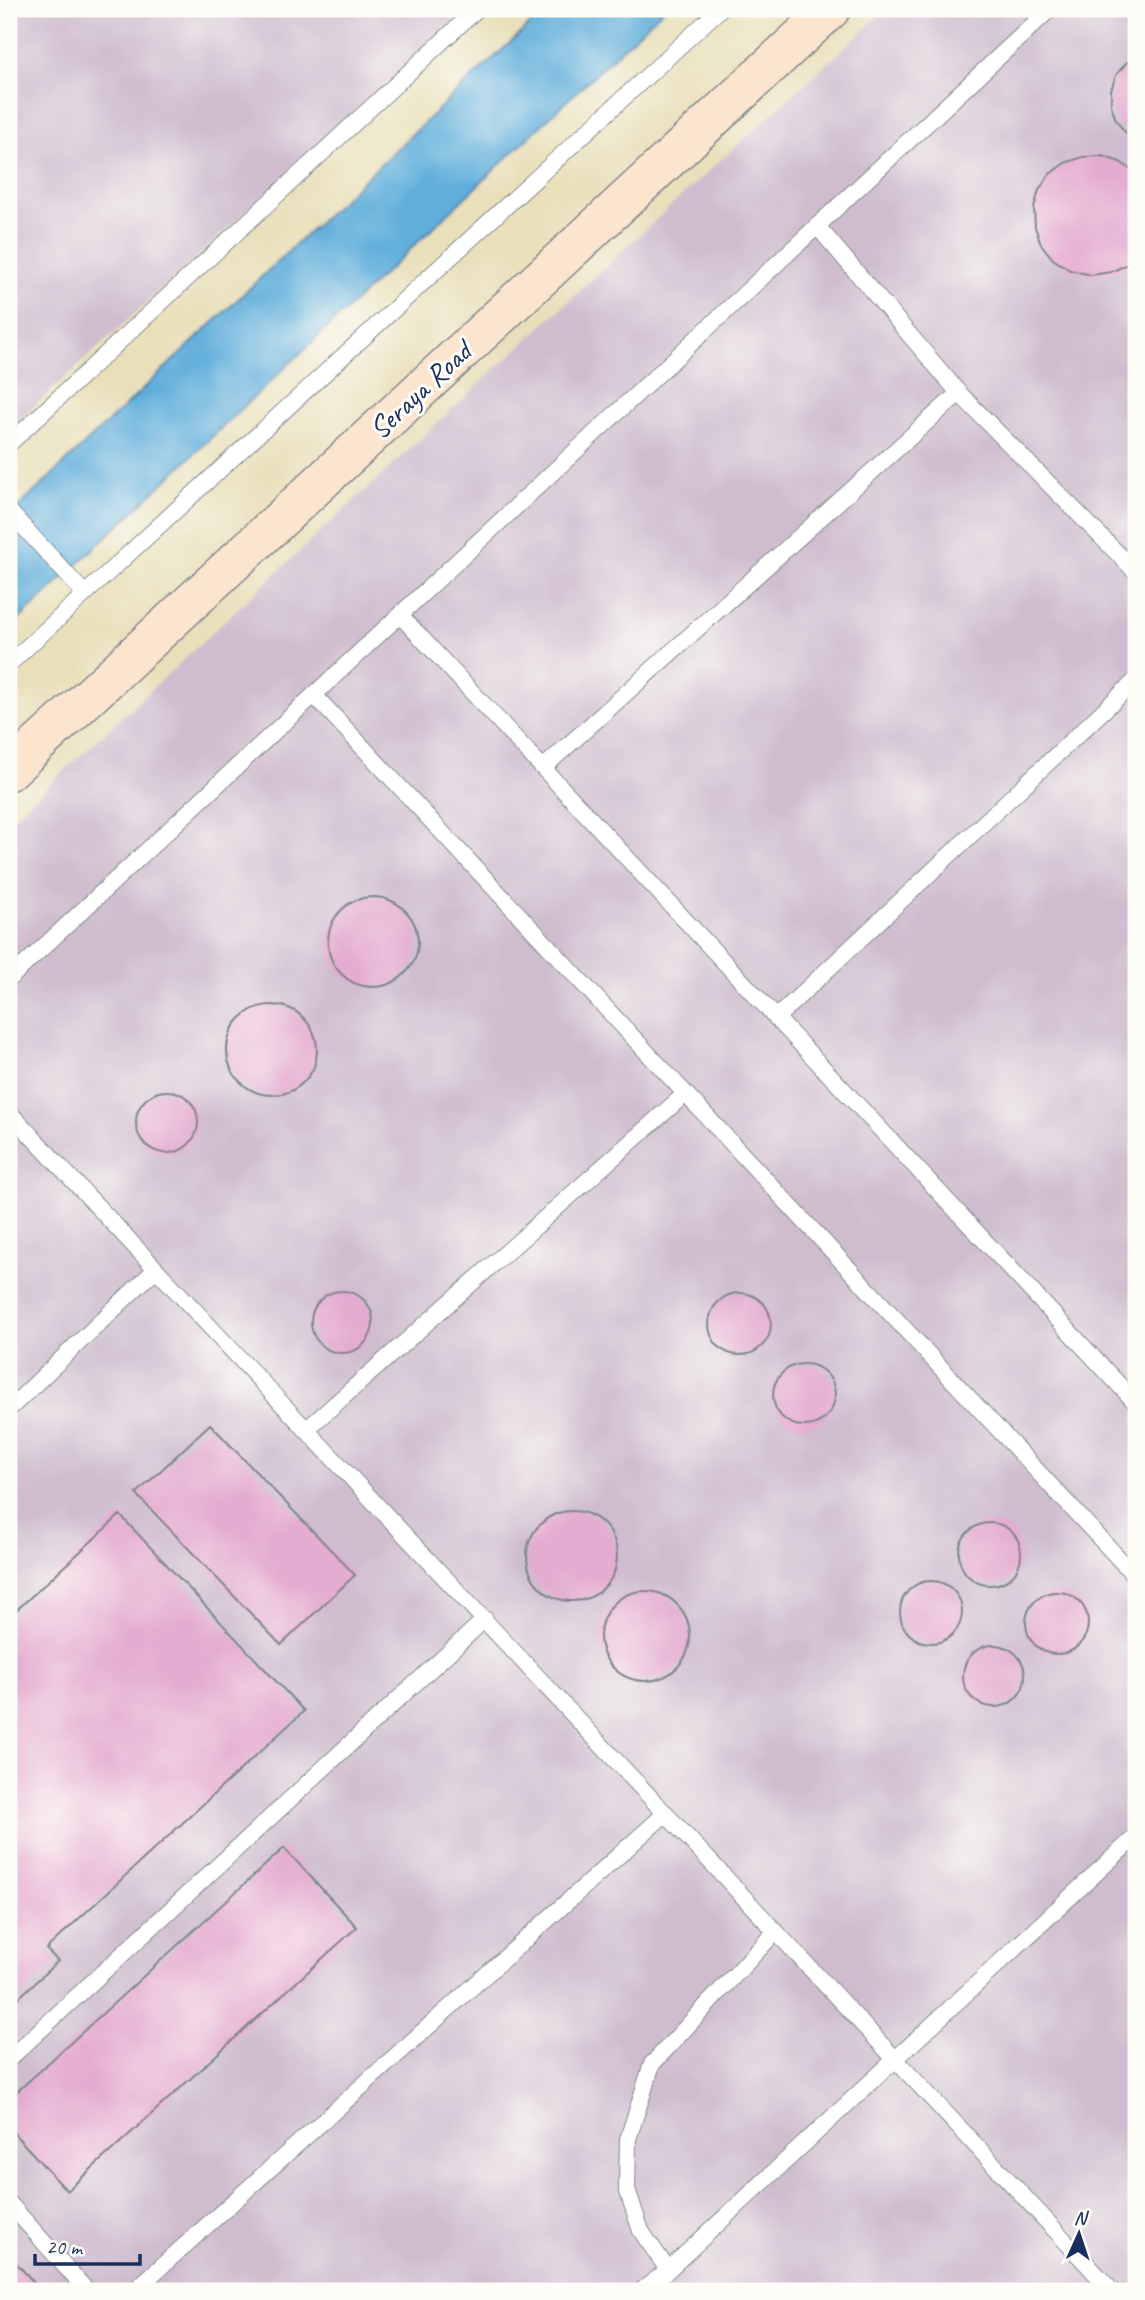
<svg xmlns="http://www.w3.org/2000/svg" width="1145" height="2300" font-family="Caveat,sans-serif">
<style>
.industrial{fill:#cfbdcf}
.water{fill:#61afdb;stroke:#3e6f9c;stroke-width:2}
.building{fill:#e4acd0}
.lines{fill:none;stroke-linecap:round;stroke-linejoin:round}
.lane-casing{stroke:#82888c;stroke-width:18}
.secondary-casing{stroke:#82888c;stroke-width:41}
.lane{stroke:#fff;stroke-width:16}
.secondary{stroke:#fce5cf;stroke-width:38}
.labels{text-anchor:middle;stroke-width:6;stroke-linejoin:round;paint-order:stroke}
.street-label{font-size:30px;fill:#1b2f5e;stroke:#fdfcf7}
</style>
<rect width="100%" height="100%" fill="#fdfcf7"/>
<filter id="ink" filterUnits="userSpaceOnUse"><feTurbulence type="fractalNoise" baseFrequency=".0143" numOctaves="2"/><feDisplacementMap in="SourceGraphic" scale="14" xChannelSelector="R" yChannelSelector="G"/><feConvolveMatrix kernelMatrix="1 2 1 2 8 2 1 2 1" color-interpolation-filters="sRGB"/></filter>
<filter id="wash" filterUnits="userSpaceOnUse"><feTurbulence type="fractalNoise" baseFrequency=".00686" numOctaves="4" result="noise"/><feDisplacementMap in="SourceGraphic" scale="28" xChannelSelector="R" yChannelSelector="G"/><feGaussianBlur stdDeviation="1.57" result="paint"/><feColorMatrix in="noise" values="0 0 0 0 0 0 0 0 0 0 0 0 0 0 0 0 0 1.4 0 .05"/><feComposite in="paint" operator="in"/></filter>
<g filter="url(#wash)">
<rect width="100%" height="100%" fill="#e9e0bb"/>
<!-- industrial -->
<path class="industrial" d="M9,9h458l-458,420z
M887,9h249v2282h-1127v-1469l682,-635z"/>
<!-- water -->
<path class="water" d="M547,9h117l-655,620v-113l453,-429z"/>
<g id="blocks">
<!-- building -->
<path class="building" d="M1136,57v82l-11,-7 -9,-12 -5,-15v-15l5,-15 10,-12z
M1102,156l18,6 16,11v83l-6,7 -19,9 -20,3 -21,-5 -17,-11 -12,-15 -6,-17 -1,-19 5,-18 11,-16 15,-11 18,-6z
M328 942a45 45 0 1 1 90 0a45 45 0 1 1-90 0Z
M227 1050a45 45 0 1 1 90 0a45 45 0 1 1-90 0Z
M136 1122a31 31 0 1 1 62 0a31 31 0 1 1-62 0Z
M311 1322a31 31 0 1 1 62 0a31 31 0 1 1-62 0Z
M709 1324a31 31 0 1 1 62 0a31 31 0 1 1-62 0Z
M773 1395a31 31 0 1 1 62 0a31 31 0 1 1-62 0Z
M210,1424l145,151 -74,70 -145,-151z
M527 1556a45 45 0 1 1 90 0a45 45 0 1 1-90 0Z
M120,1515l184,196 -258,238 12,12 -49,46v-390z
M959 1554a31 31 0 1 1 62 0a31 31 0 1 1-62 0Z
M900 1612a31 31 0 1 1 62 0a31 31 0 1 1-62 0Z
M600 1636a45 45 0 1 1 90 0a45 45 0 1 1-90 0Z
M1026 1623a31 31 0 1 1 62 0a31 31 0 1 1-62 0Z
M963 1676a31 31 0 1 1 62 0a31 31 0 1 1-62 0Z
M284,1848l73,79 -290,264 -58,-63v-29z
M9,2255l29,32 -5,4h-24z"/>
</g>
</g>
<g filter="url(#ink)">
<use href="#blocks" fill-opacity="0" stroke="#82888c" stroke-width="2"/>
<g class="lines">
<!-- lane casing -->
<g class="lane-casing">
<path id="lane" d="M817,226l142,167 177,179
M9,444l468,-435
M9,511l75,82
M400,615l736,788
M9,664l711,-655
M314,695l822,882
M543,768l416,-375
M9,979l1041,-970
M776,1018l360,-338
M9,1112l1103,1179
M9,1409l147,-140
M307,1429l378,-335
M9,2059l476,-440
M9,2203l78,88
M668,2270l-27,-39 -14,-42 1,-50 24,-75 124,-133
M134,2291l532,-478
M641,2291l27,-21 468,-434"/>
</g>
<!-- secondary casing -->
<g class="secondary-casing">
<path id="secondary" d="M9,771l822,-762"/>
</g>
<!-- lane -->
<use href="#lane" class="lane"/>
<!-- secondary -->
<use href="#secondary" class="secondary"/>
</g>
</g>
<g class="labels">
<!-- street labels -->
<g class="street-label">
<text transform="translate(420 390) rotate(-43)" y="10">Seraya Road</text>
</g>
</g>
<!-- margin -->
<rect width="1145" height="2300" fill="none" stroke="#fdfcf7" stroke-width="35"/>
<!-- north arrow -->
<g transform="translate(1079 2234) rotate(3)" stroke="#fdfcf7" stroke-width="5" paint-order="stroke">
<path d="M0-5L12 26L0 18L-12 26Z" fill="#1b2f5e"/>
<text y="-10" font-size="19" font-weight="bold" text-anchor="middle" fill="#1b2f5e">N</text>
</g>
<!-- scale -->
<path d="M35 2254v10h105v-10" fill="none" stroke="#1b2f5e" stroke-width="3.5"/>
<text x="46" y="2254" font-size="21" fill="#1b2f5e" stroke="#fdfcf7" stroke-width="5" paint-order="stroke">20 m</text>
</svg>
